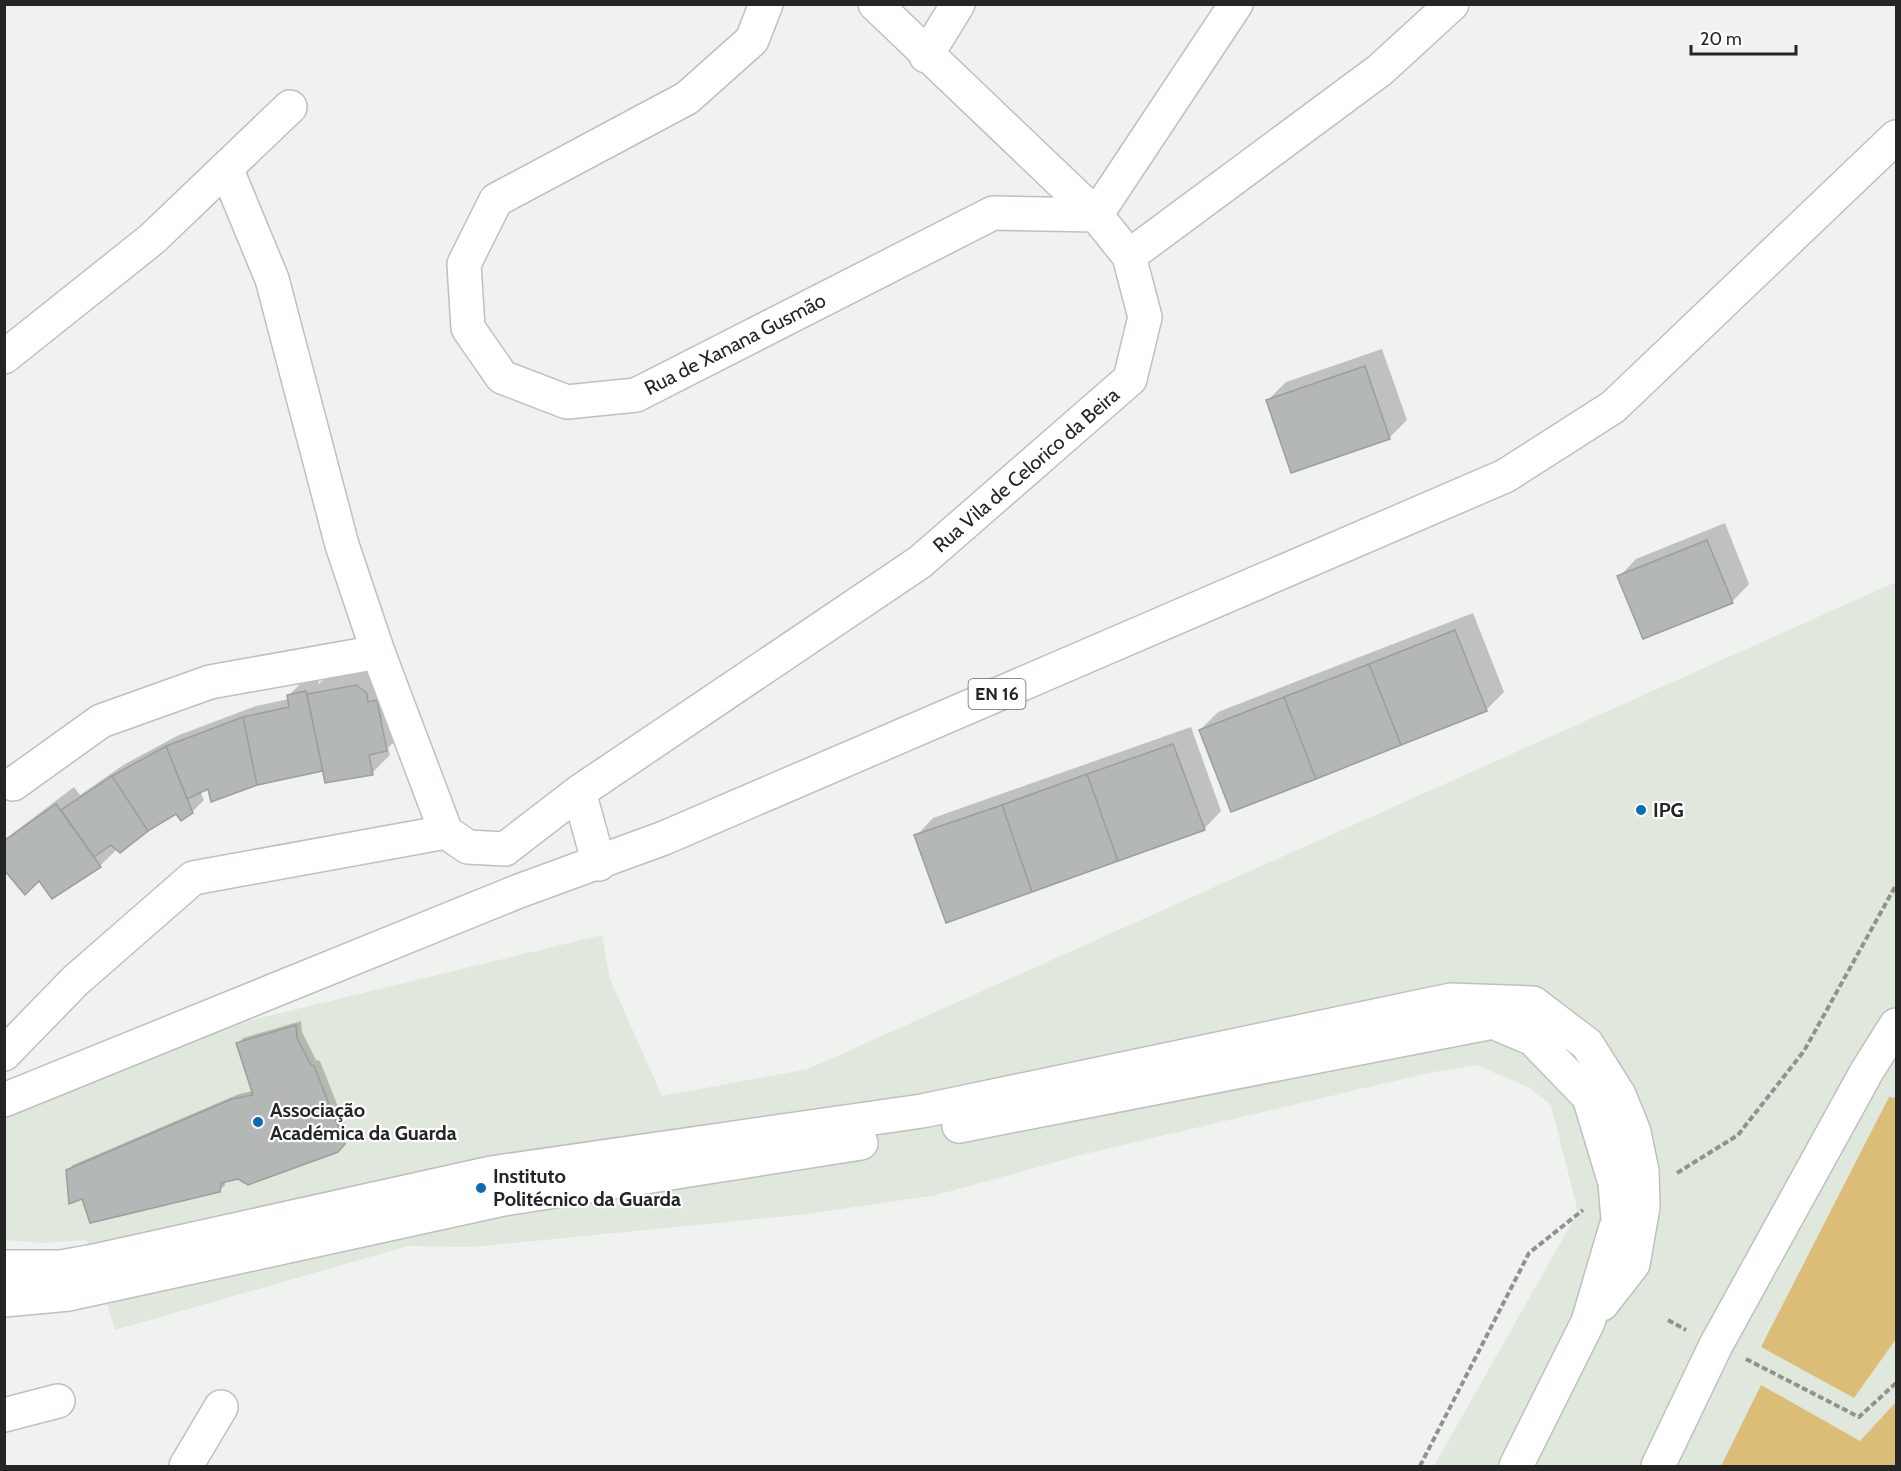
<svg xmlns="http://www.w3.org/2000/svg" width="1901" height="1471" font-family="Cabin,sans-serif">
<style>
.built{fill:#e0e7dc}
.green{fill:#dcbd78}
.shadow{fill:#0003}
.building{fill:#b3b7b5;stroke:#9b9f9c;stroke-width:1.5}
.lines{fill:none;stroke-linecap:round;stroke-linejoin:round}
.minor-casing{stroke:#bec0bd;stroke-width:36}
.major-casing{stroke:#bec0bd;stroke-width:36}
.path{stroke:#90928f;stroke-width:4;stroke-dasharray:6 3;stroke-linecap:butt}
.minor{stroke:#fff;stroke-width:33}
.major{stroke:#fff;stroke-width:33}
.minor-bridge-casing{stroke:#bec0bd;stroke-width:36;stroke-linecap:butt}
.minor-bridge{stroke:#fff;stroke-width:33}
.poi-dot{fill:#096cb8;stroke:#fff;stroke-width:2}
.labels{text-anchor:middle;stroke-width:4.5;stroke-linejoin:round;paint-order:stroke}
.shield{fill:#fff;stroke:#666;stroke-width:1.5}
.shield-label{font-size:18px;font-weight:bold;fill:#242524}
.street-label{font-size:20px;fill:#242524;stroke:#fff}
.poi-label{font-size:20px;font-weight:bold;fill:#242524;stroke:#fff;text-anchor:start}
</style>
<rect width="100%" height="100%" fill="#eff2ee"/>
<!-- built -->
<path class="built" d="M1896,582v884h-462l144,-254 -27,-107 -23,-18 -52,-22 -48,8 -347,82 -145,40 -128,19 -336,33 -64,-1 -293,84 -25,-84 -5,-6 -42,3 -38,-3v-125l243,-94 354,-86 8,44 52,117 146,-27z"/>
<!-- green -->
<path class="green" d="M1889,1097l7,1v241l-42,59 -93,-51z
M1761,1385l99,56 36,-39v64h-175z"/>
<!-- shadow -->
<path class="shadow" d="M1382,349l25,71 -18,18 -121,-38 18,-18z
M1725,523l24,61 -17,18 -113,-25 17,-18z
M1473,613l31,79 -18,18 -286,20 18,-18z
M374,668l30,64 -16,16 2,7 -18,18 -48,-4 -115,18 -9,4 4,9 -12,12h-16l-59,37 -17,17 -48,31 -12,-18 -36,-11v-28l70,-53 6,8 45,-31 54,-29 77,-29 33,-7 -1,-3 12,-12 18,-4 1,4 7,-7z
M1191,727l30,84 -17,18 -288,7 17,-18z
M301,1021l1,11 14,28 4,1 30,76 -13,14 -89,32 -10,-6 -13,3v5l-6,6 -136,5 -16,-25 6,-6 166,-71 14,-3 -15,-47 5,-6z"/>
<!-- building -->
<path class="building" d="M1365,366l25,73 -99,34 -25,-73z
M1707,540l26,63 -90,36 -26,-63z
M1455,630l32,81 -86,34 -32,-81z
M1369,664l32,81 -85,34 -32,-82z
M356,685l11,8 1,9 9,-2 10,51 -18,4 4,20 -48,8 -18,-89z
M306,691l17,80 -66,14 -14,-68 46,-10 -2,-12z
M1284,697l32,82 -85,33 -32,-82z
M243,717l14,68 -46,17 -3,-13 -21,10 -21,-53z
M1173,744l32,86 -87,31 -31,-87z
M166,746l27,67 -12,8 -5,-7 -28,17 -36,-55z
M1087,774l31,87 -86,31 -30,-87z
M112,776l36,55 -28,22 -9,-8 -17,12 -33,-47z
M56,804l45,63 -49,32 -13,-18 -14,14 -21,-25v-29z
M1002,805l30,87 -86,31 -32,-88z
M296,1025l1,13 14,27 3,1 31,78 -7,8 -90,33 -10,-6 -17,4 -1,9 -130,31 -8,-24 -13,5 -3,-34 166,-71 21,-4 -17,-52z"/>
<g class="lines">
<!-- minor casing -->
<g class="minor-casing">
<path id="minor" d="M766,4l-14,36 -65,58 -191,102 -32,64 4,64 34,49 65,25 69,-7 357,-182 103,2 140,-211
M926,56l32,-52
M226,168l46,111 70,266 36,107 68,180
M1129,256l251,-186 72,-66
M4,357l148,-118 138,-132
M13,784l88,-63 109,-39 168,-30
M579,792l20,72
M505,849l74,-57 341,-230 210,-183 15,-62 -16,-61 -33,-41 -221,-211
M4,1054l71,-73 118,-103 253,-46 22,15 37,2
M959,1126l534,-104 40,17 56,58 26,86
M4,1267h57l33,-6 397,-88 431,-62 529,-111 82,3 54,41 32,51 15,37 8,39
M4,1300l65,-6 435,-95 357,-56
M1602,1304l31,-40 10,-57
M4,1415l54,-14
M186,1466l35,-59
M1516,1466l72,-144 30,-102
M1658,1466l58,-121 151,-274 29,-46"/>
</g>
<!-- major casing -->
<g class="major-casing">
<path id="major" d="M4,1100l515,-209 145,-53 841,-362 108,-69 283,-270"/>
</g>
<!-- path -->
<path class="path" d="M1677,1173l61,-38 66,-84 92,-166
M1668,1320l18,10
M1746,1359l113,58 37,-34
M1420,1466l109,-213 54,-43"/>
<!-- minor -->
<use href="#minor" class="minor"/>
<!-- major -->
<use href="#major" class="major"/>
<!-- minor-bridge casing -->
<g class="minor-bridge-casing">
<path id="minor-bridge" d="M1642,1171l1,36
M1615,1183l3,37"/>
</g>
<!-- minor-bridge -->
<use href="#minor-bridge" class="minor-bridge"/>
</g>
<!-- markers -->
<g class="poi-dot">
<circle cx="1641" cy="810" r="6"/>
<circle cx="258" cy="1122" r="6"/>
<circle cx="481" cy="1188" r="6"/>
</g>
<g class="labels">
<!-- shield labels -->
<rect class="shield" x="968.5" y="679" width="57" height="30" rx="4.5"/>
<g class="shield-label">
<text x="997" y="700">EN 16</text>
</g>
<!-- street labels -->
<g class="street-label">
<text transform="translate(735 344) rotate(-27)" y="7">Rua de Xanana Gusmão</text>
<text transform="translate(1026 470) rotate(-41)" y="7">Rua Vila de Celorico da Beira</text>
</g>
<!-- poi labels -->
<g class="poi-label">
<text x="1653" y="817">IPG</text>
<text x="270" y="1117">Associação<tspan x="270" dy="23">Académica da Guarda</tspan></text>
<text x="493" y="1183">Instituto<tspan x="493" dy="23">Politécnico da Guarda</tspan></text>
</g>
</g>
<!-- border -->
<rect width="1901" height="1471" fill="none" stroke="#242524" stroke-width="12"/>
<!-- scale -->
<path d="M1691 45v9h105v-9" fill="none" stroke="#242524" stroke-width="3"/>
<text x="1700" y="45" font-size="18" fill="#242524" stroke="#ffffff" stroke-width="4.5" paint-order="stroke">20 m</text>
</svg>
